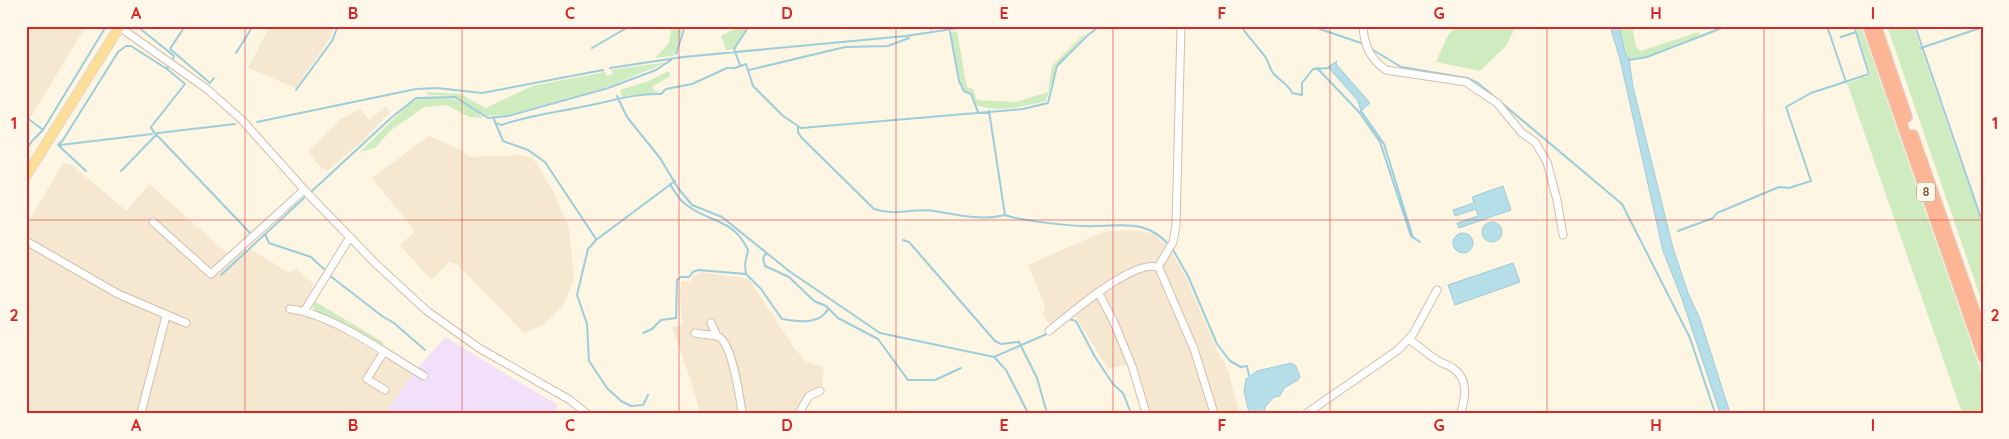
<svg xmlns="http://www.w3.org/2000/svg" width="2009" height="439" font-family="Quicksand,sans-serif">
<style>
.residential{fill:#f6e7d0}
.education{fill:#f2dffa}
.green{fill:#cfecc0}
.water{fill:#b6dee8;stroke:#9bcddb}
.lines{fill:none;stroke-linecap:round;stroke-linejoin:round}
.stream{stroke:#9bcddb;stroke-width:2}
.minor-casing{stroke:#d2bfab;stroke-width:9}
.major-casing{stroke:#ded8d3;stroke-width:11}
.highway-casing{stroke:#ded8d3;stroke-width:12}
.minor{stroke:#fff;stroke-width:7}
.major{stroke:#ffde98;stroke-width:9}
.highway{stroke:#fcb695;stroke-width:10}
.grid{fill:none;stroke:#d62828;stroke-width:1;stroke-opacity:0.55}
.labels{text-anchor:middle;stroke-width:5;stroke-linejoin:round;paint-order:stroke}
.shield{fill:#fff8ea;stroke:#a08a78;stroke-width:1}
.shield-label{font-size:12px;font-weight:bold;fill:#775b47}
.neatline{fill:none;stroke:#d62828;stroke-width:2}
.grid-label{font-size:16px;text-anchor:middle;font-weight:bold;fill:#d62828}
</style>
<rect width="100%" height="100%" fill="#fef5e3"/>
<!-- residential -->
<path class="residential" d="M26,26h60l-60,99z
M270,26h64l-4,12 -34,50 -48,-20z
M386,106l4,6 -24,26 -39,33 -9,-6 -10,-14 33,-32 19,-10 9,11z
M429,136l26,11 16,10 53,-2 10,5 18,29 17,39 5,50 -11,28 -20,19 -19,8 -66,-68 -9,-3 -18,18 -31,-35 15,-14 -43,-53z
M63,163l7,1 57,47 22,-27 77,68 26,-2 38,23 6,-4 18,15 -11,24v6l32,14 78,46 -27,39h-360v-187z
M1133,230l21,4 17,17 15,27 31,72 11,20 11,43h-91l-14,-50 -26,6 -36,-58 -21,16 -8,-12 2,-9 -17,-41 68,-30 12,-4z
M701,272l48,7 45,69 13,14 17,5 -2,21 -14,5 -11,20h-97l-9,-32 -19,-54 10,-2 -2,-31 2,-13 8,1 3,-6z"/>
<!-- education -->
<path class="education" d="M445,337l72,44 41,24 -5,8h-167l27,-39z"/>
<!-- green -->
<path class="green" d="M672,26h11l-8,27 -2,3 -18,2 14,-15z
M739,26h9l-15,23 -7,1 -5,-14z
M1455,26h61l-10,20 -26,25 -44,-9 10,-23z
M1619,26h13l4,21 4,4 59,-19 1,3 -53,21 -18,3 -4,-6z
M1855,26h6l122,352v35h-21l-115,-330 24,-8z
M1887,26h26l66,189 4,13v77z
M957,31l9,51 2,6 5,1 4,11 39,2 32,-10 4,-26 33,-33 -2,5 -26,27 -11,36c-22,5 -48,12 -70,4l-4,-11 -7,-4 -5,-9 -9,-49z
M668,62l-61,25 -100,28 -21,1 -31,-20 -27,-1 -2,-3 34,2 26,14 46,-22 73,-14 2,4 6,-2 -2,-4z
M668,71l3,5 -19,11 3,4 5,1c-13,2 -25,2 -38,5l-2,-7 29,-9z
M427,98c25,-1 39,1 56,20l-14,-1 -22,-12 -23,2 -34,24 -15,17 -15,4 49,-48 9,-5z
M314,301l69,41 -1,5 -65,-34 -4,-6z"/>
<!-- water -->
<path class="water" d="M1610,26h9l6,27 4,6 4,28 40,161 15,45 12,26 30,94h-10l-38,-114 -19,-48 -43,-192z
M1337,61l-1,3 34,39 -9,8 -3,-10 -30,-34z
M1503,186l8,24 -52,18 -2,-5 21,-7 -2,-7 -21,7 -2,-6 21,-7 -2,-6z
M1482 232a10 10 0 1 1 20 0a10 10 0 1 1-20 0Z
M1453 243a10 10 0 1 1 20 0a10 10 0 1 1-20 0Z
M1513,263l7,19 -65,23 -7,-20z
M1291,363l5,3 4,11 -2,3 -14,8 -4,8 -6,1 -9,10v6h-16l-5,-22 2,-12 11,-8z"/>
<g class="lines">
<!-- stream -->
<path class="stream" d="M137,26l37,30 -2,5
M185,26l-15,23 40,34 4,-5
M949,26l10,55 5,10 7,3 7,18
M1241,26c8,12 17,21 25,32 3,5 4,11 7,15 6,7 16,12 19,20l10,2v-12l11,-14 17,-1
M1311,26l53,18
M1827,26l19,56
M1915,26l68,198
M931,29l6,-3
M1841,37l15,-5
M592,48l38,-22
M1370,48l31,19 66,11 11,5 144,121 68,134 25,75
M1921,48l62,-21
M236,53l17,-27
M676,54l9,-28
M1629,60l18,-3 80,-31
M169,65l-2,4 18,15 -34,43 2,4 97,102
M740,65l-6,-16 15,-23
M610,68l73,-11 223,-21 66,-10
M1317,68l42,44 21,30 31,94 9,6
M749,70l96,-23 43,-1 21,-8
M296,90l36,-49 6,-15
M617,96l10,21 33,41 18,30 14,17 30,12 67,54 91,62 114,24 12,13 22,43
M989,111l16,104c16,6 70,12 89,11 30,0 52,-7 75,19
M1361,111l23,33 29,94
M26,117l17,13
M493,117l10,24 25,9 17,12 51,77
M257,122l159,-33 21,-1 45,5 121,-23
M495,123l7,2c26,-10 57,-13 84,-19 26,-5 49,-13 75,-12l5,-5 26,-5 35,-16h8l11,-4 7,22 30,30 18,12 222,-19 25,-6 9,-37 31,-31 12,-9
M798,126v6l3,5 73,72c23,8 41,-2 61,2 22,4 48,10 70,4
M158,133l77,-9
M60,145l92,-11
M26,150l6,-9 11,-11 62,-102
M86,171l-28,-26 5,-5 55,-88 8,-6h5l36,23
M121,171l35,-36
M670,184c4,7 8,14 14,19 23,20 49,14 64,47l-3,14 1,10
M312,191l79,-73 25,-20 39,-1 33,21 20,-2 100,-28 48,-18 15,-10
M1678,231l35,-13 4,-5 62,-26 10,1 22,-7 -25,-74 25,-14 58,-19 -15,-48
M265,234l4,9 42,14 15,14
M903,240l6,2 86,99 6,3 18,-2 18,36 10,35
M1172,248l16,28 29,68 13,17 11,6 6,-1 2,9
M766,253l-3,5 2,8 24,11 25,24 12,5 12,12 40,21 30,41h27l26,-12
M221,275l83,-77
M329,275l53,41 12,7 31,27
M1064,323l5,-4 7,2 19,36 18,27 10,9 8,20
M643,333l9,-4 9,-9 15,-2 1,-38 4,-3h8l4,-5 5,-2 48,4 15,15 21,30c16,2 37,7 46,-10
M994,357l55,-24
M648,395l-5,10 -12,1 -10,-5 -14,-13 -18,-27 -2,-37 -10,-29 11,-46 8,-9 79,-59"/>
<!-- minor casing -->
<g class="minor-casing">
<path id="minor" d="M118,26l89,63 35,31 68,76 65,67 52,48 52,37 91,52 16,13
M1363,26c1,19 7,33 23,44l80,12 31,21 25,30 13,9 12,20 10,38 6,35
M153,222l58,52 93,-84
M26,241l92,53 68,29
M1158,267l15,-25 3,-16 5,-200
M1098,292l15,28 19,46 14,47
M290,309c43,5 96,45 134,67
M305,310l45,-73
M711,323l6,13
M1049,331c19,-15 87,-75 110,-63l35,81 20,64
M695,333c8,2 18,1 24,4 13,7 21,61 23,76
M1408,339c10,6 19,15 29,21 5,4 13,5 17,9 15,11 11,29 7,44
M383,353l-16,26 18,11
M141,413l25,-97
M799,413l10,-17 11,-5
M1307,413l91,-63 15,-16 24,-44"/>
</g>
<!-- major casing -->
<g class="major-casing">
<path id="major" d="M26,176l94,-150"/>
</g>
<!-- highway casing -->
<g class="highway-casing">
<path id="highway" d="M1868,26l115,331
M1876,26l31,91
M1913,135l70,200"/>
</g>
<!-- minor -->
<use href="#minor" class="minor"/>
<!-- major -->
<use href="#major" class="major"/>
<!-- highway -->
<use href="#highway" class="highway"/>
</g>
<!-- grid -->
<path class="grid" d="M245,26v387M462,26v387M679,26v387M896,26v387M1113,26v387M1330,26v387M1547,26v387M1764,26v387M26,220h1957"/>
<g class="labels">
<!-- shield labels -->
<rect class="shield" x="1917" y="182.5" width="18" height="19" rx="4"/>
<g class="shield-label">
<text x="1926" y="196">8</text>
</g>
</g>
<!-- border -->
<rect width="2009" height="439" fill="none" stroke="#fff8ea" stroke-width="55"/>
<rect x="28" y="28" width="1954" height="384" class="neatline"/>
<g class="grid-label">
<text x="136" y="19">A</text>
<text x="353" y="19">B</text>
<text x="570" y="19">C</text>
<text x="787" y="19">D</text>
<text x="1004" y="19">E</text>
<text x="1222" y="19">F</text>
<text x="1439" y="19">G</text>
<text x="1656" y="19">H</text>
<text x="1873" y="19">I</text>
<text x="14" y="129">1</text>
<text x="1995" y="129">1</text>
<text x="14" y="321">2</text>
<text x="1995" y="321">2</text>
<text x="136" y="431">A</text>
<text x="353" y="431">B</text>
<text x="570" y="431">C</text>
<text x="787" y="431">D</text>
<text x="1004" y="431">E</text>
<text x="1222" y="431">F</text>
<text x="1439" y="431">G</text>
<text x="1656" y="431">H</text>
<text x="1873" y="431">I</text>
</g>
</svg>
